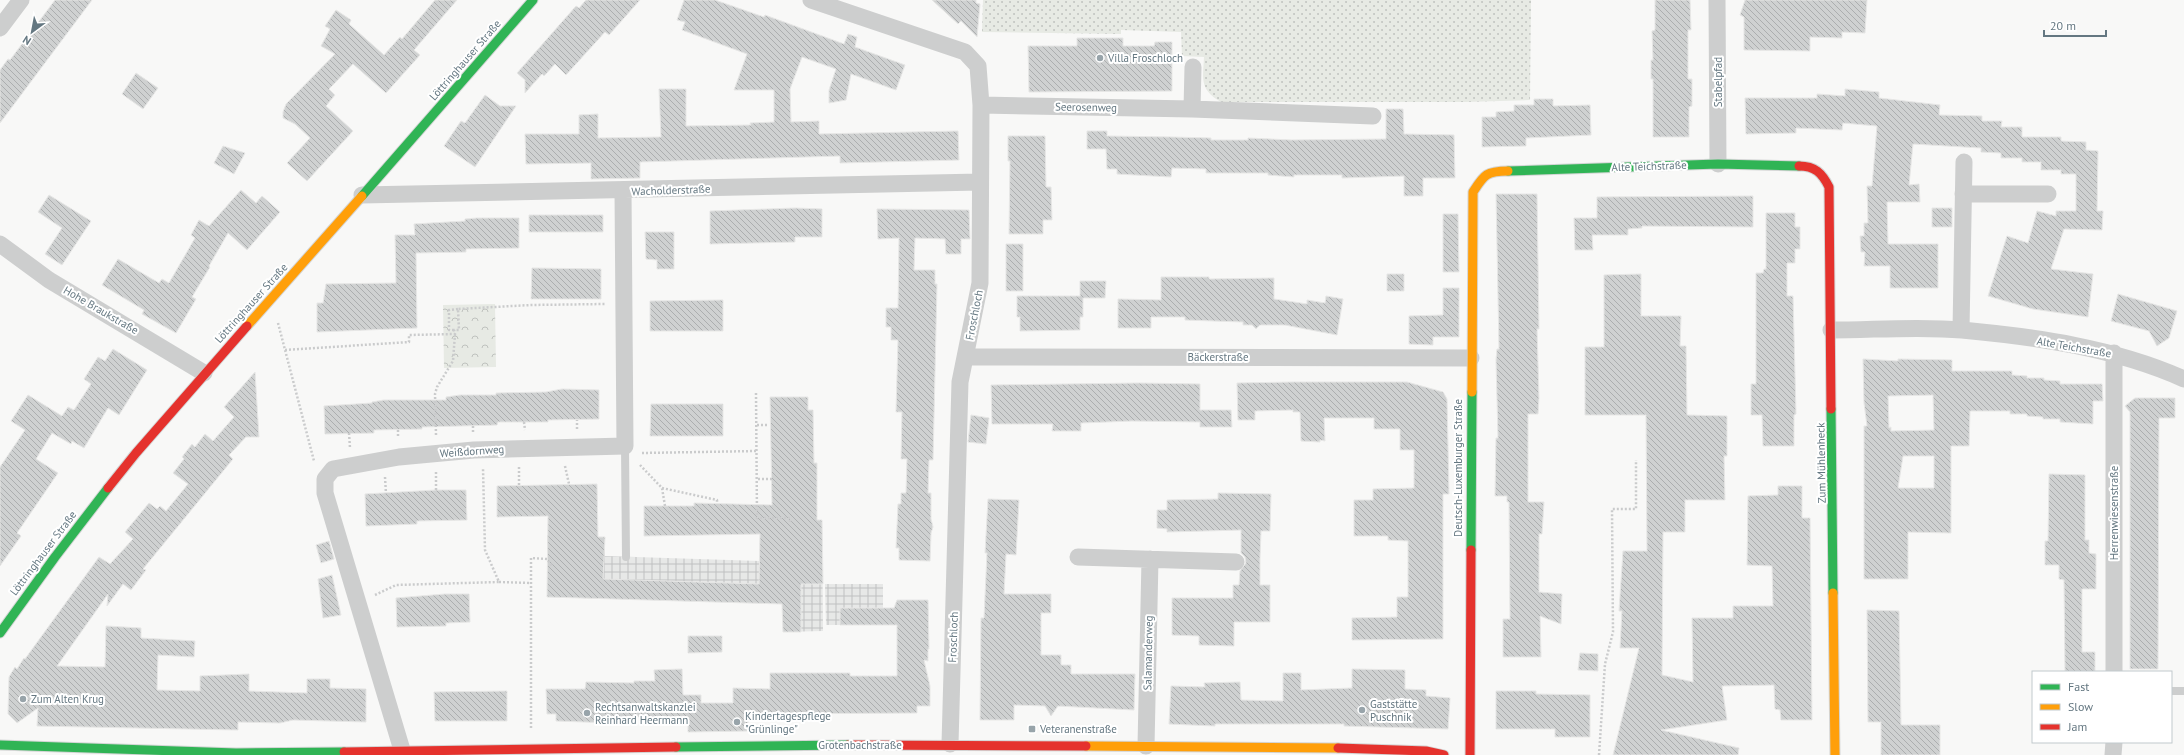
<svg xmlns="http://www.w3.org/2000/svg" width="2184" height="755" font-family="'PT Sans',sans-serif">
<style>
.industrial{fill:url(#industrial-grid)}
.grass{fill:url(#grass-dots)}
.park{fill:url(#park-crowns)}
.building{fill:url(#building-back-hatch);stroke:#e7e7e6;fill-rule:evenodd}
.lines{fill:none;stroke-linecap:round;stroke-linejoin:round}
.fast-casing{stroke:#d4d5d5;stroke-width:11}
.slow-casing{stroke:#d4d5d5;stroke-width:11}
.jam-casing{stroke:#d4d5d5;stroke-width:11}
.path{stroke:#cacbcc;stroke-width:2.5;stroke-dasharray:2 2;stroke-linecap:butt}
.lane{stroke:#cdcece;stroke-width:8}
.street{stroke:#cdcece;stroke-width:17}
.fast{stroke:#30b455;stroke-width:9}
.slow{stroke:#ff9f0a;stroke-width:9}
.jam{stroke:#e5322d;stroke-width:9}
.poi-dot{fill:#98a4aa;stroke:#fff;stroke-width:1.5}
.labels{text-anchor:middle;stroke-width:4;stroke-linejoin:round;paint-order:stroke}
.poi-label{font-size:11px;fill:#647781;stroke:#fff;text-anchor:start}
.street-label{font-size:11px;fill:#647781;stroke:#fff}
</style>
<defs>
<pattern id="industrial-grid" width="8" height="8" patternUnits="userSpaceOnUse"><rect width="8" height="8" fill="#e7e8e7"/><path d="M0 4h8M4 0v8" fill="none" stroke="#bfc1c1"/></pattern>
<pattern id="grass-dots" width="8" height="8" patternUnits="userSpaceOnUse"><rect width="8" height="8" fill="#e7eae4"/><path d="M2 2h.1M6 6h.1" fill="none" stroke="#bfc2be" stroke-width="1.8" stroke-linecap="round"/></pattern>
<pattern id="park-crowns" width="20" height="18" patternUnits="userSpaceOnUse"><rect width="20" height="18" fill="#e7eae4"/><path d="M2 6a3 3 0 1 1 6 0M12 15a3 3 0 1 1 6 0" fill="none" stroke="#bfc2be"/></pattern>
<pattern id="building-back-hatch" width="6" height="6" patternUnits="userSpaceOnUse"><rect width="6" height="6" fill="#cfd1d1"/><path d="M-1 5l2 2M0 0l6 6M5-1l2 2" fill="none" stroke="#acaeaf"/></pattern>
</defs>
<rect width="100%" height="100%" fill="#f8f8f7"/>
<!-- industrial -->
<path class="industrial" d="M822,520l1,111 -40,1 -1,-48h-23v19l-212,-6v-62l58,2v19l155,5v-40z
M825,584h58v41h-57z"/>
<!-- grass -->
<path class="grass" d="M983,0h548l-1,100 -64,2h-245c-22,-13 -18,-23 -17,-45l-22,-1 -1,-24 -60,-2v4l-139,-2z"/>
<!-- park -->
<path class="park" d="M495,304l1,63 -52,1 -1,-63z"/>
<!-- building -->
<path class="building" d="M55,0h37l-92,123v-53l8,-11 2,1z
M435,0h22l-43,50 6,5 -34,38 -33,-29 -24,25 6,6 -9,11 27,25 -46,50 -20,-18 23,-25 -15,-14 -12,-6v-6l3,-8 49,-50 -14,-8 9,-17 -5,-3 11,-16 15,10 -2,4 35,31 16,-18 2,2z
M586,0h54l-31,35 -4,-3 -39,43 -11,-11 -11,12 -2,-2 -17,19v-13l-8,-7 59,-67 3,2z
M684,0h31l49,17 1,-2 79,29 4,-10 9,3 -2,10 50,18 -9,25 -45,-16 -5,26 -17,3v-13l7,-21 -34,-12 -12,32 1,33 28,-1v13l139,-3 1,29 -119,3v-7l-200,6v16l-49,1v-16l-65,1 -1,-30h54v-19l19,-1v24l63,-1 -2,-48h27v37l65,-1 -1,-2 24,-1v-32h-40l13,-36 -65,-24 3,-8 -8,-2z
M932,0h44v3l4,1 -3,33 -16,-16 -3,3z
M1655,0h35l1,30h-3v49h4v27l-3,1v30h-36v-58h-2v-19h2l-1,-29 3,-1z
M1745,0h122l-2,33 -23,-1v6l-32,-1v14l-66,-1v-33l-4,-2z
M1077,38h46v8h31l1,-4h17v49l-143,1 -1,-46h49z
M136,73l22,15 -15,21 -21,-15z
M1845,89l34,3v6l61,7 -1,10 43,1v5h20l-1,6h21v10h39v4l25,1v8l12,1 -1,60h6l-1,19 -38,-1 -13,40 42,5 -5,43 -55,-8 -45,-13 19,-60 21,7 9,-32 19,5v-5h20v-37h-15v-4h-20v-8h-19v-4h-21v-5l-20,-1v-4l-68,-4 -4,41 10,-1 1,18h-33l1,42h50v44h-48v-22h-26l1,-14h-4l-1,-16h4v-13h4l-1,-37h5l5,-60 -34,-3 -1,7 -46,-2v5l-50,1 -1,-36h72v-4l28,2z
M485,95l15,11h16l-41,61 -31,-21 17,-25 4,2z
M1534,99h19v7l37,-1 1,30 -65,3v8l-44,1v-30h14v-5l18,-1v-6h20z
M1386,109h17l1,25 50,1 1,43h-32v18h-19v-20l-62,2v-3h-48v2l-26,-2v-2h-62v-4l-34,-1 -1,9 -54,-3v-5h-10l-1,-20h-19v-18h20v5l65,1 39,1v2h37v-2l44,2 94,-1z
M1008,136h37l1,51h5l1,33h-9v14h-34l1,-73h-2z
M223,146l22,7 -11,21 -20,-11z
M241,190l15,13 6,-7 18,16 -33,38 -19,-17 -19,33 1,1 -18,30 4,2 -20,34 -34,-19 2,-4 -42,-25 16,-26 41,24 3,-4 7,4 26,-45 -4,-3 8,-15 10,6z
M1496,194h41l2,135h-2l2,69 -1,16h-10v88h16l-2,32h-3v58l23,2 -1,30 -21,-8 1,41h-38v-38h7l-1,-117h-2v-6h-12l1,-58h2l-2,-78 1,-11h2z
M49,195l42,26 -29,44 -17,-11 17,-26 -24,-16z
M1753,196v31l-111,-1v2l-14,1v6h-36l1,15h-18l-1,-32h23v-21z
M795,208l27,1v28h-27v5l-85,2v-33z
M1932,208h20v19h-20z
M877,209l92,1 1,29h-9v15h-15l-1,-15 -30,-1 -1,32h21v14h2l-4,176h-4l-1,33h3v26l2,8 -2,6 -1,28 -31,-1v-12h-3l2,-44h3v-11h5l1,-34h-6l1,-47h-6l2,-72h-7v-13h-5v-19h12l1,-70 -21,1z
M1766,213h29v14h5v22h-5v14h-8v33h6l3,118 -2,1v31h-31l-1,-31h-11v-31h5v-111h7l1,-4h2z
M1443,214h15l1,58h-16z
M529,215h74v17h-74z
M477,218h42v30l-53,1v3l-50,1 1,75 -100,4v-29h6l3,-19 70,-1 -1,-48h20l-1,-11 51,-3v-2z
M645,232h29v37h-17v-9l-11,-1z
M1006,244h17v47h-17z
M532,268l69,1v30h-70z
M1387,274h17v17h-17z
M1641,274v42h40l-1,30h6l1,69 40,1v40h-3l1,44h-40v32h-22l-1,143 31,7 -1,-64h41v-12h40l-1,-40 -25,-1 1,-69 30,-1v-9h24v32h8l2,202h-31l-1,-10 -5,-1 -1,-24 -52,1 5,34 -66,10 78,18 -1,7h-125l26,-107h-19l2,-37h-3l4,-60h24l-1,-136h-61v-68h19v-72z
M1161,277h48v2l65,-1v21l33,5v-4l18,3 1,-7 17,3 -6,36 -52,-10h-25l-4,4 -4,-4h-9v-3l-58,-2v-3h-34v11h-33v-29l43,1z
M1080,281h26l-1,17h-22v19h-3v13l-60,1v-14h-3v-21h63z
M1443,288h16v49h-26v8l-24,-1v-28l34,-1z
M2118,294l59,17 -8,27 -12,8 -8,-15 -38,-10z
M723,300v31h-73v-30z
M113,349l34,21 -28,45 -11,-7 -24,40 -12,-7 -1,3 -19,-11 -16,26 22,14 -41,60 4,3 -21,30v-99l25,-37 -14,-9 17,-26 34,21 6,-9 6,3 17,-26 -7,-5 14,-22 7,4z
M1863,359l35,2v-2l54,1v11h60v4l15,1v2h17v2l16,1v3h42l1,17h-10v23l-33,-2v-3h-17v-2l-16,-1v-2h-17v-3h-40l-1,35h-18v87l-43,-1v47h-44v-153h3l-3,-23zM1933,395l1,35 -43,1v-4l-2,1 -1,-32zM1903,456h31v32h-36z
M255,372l4,65h-13l-17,18 4,4 -90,110 3,1 -15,20 -8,-6 -16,22 1,-12 -51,72 48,1 1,-41 35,2v10l54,3 -1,16 -36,-2 -1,35 43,1v-15l49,-2v17l58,2v-14h23v9l36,1v33l-73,-2 -13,3 -42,-1v8l-201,-4 1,-18 -21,15 -9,-9 1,-37 6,-10 2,2 7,-11 1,1 74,-102 11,7 23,-25 -8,-7 24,-29 8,6 3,-3 6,5 22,-27 -15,-11 11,-14 -2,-2 10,-13 3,3 10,-13 8,7 21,-24 -10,-10z
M1293,382h114l36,10 4,7 2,95h-6v145l-91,1v-22l45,-1v-20h11v-56l-20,-1v-4h-34v-36h19v-11l41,-1v-38h-14v-21h-26v-11h-50l1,23 -5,-1v2l-19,-1 -1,-29h-7v-2l-38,1v9h-17l-1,-37z
M1138,383l62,1v26h31l1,17h-32v-5l-68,-1 -51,2v8h-29l1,-7h-61l-1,-39z
M562,389l37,1v29l-51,1v2h-50l-1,3 -75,2v2l-48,1v3l-49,1 -1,-28 48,-3v-1l12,-2h62v-3l14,-2h36v-2l50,-1z
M770,397h38v13h5l1,53h3v57h5l1,64h-22v48h-18l-1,-28 -235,-7 1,-81 -51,1v-31l100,-2 1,53h7l-2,42 156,5 1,-50 -116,2v-30h50v-3l78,2z
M2135,398h40v20h-16l-1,251h-28v-257l-5,-6z
M651,404h72v32h-73z
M971,415l18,3 -3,26 -18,-2z
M2049,474l36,1v65h4v13l7,1v35h-14v63h13v20h-30l-1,-92 -5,-1v-14h-14v-24h3z
M436,490h30l1,30 -50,1v3l-51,2 -1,-32z
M1218,493l53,1 -1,37h-9l-1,26v28h10v37h-36v24l-35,-1v-9l-27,-1v-37h61v-13h6l1,-14 6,-8 -1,-6 -4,-4v-23l-74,2v-3l-10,-1v-18h10v-10l51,-1z
M988,499l31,1 -3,55 -10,-1 -2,40h47v19h-10v42h20v10h10v9h64l-1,36 -76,-4 -7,10 -6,-10 -31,-1v15h-34l1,-102h3l3,-65h-2z
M329,541l5,18 -13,4 -5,-18z
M332,575l9,40 -18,3 -5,-39z
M445,594h24l1,28 -24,1v3l-49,1 -1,-29z
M897,600h31l1,49h-1v12l-4,-1 6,26v20h-13v7l-169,1v17l-60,1v-15h-76v6l-56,-2v-7h-9l-1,-25h39l1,-7 48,1v-2h21l-1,-11 28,-1 1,26h18v8h32v-15l37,1v-16h80v3h47v-51h-57v-17h54z
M1867,610l32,1 2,114h39v30h-59v-33h-13z
M688,636h34v16l-34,1z
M1580,653l18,1v17l-20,-1z
M1352,669l53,1v19l21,1v6l24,2 -2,31 -104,-3v-2h-129v2l-46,-2 2,-38 34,1 -1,-4 36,-1 1,18 42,1v-28h18v17l51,-2z
M507,691v30h-72l-1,-29z
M1496,691h40v3l54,1v42h-35v-8h-59z"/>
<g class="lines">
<!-- fast casing -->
<g class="fast-casing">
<path id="fast" d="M1508,171l210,-7 81,2
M362,196l171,-196
M1831,409l2,184
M1471,550l1,-158
M0,633l55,-76 53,-69
M0,745l236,8 108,-1
M676,747l172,-2"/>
</g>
<!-- slow casing -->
<g class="slow-casing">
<path id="slow" d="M247,326l115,-130
M1472,392l1,-200c11,-17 13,-21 35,-21
M1833,593l2,162
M1086,746l252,2"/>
</g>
<!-- jam casing -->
<g class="jam-casing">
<path id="jam" d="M1799,166c16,0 23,7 30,21l2,222
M108,488l28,-35 111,-127
M848,745l238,1
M1338,748l88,3 18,4
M344,752l332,-5
M1470,755l1,-205"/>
</g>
<!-- path -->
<path class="path" d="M278,323l36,138
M454,330h-5v-20l9,-1
M285,350l124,-8v-7l46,-1 -1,-4h5l-1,-21 73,-4 74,-1
M756,393l1,125h33v6
M524,422l1,8
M757,425h12
M473,426v6
M577,429v-9
M398,430v8
M349,433l1,15
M436,435l-1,-41 2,-7 16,-26 2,-27
M642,453l115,-2
M640,465l22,23 3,18
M565,466l4,18
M519,467v19
M436,472v18
M385,477l1,17
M758,479h14
M662,488l55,12v3
M499,582l32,1
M375,595l21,-10 103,-3 -14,-32 -2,-82
M531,728v-170l16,1 5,7
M1599,755l6,-91 8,-32 -1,-123h24v-49"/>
<!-- lane -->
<path class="lane" d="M625,446l1,111
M2171,691h13"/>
<!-- street -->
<path class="street" d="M811,0l154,52 13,14 3,39 -1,178 -20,99 -10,362
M1717,0l1,164
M0,28l21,-28
M981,105l211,4 181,7
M1192,109l1,-42
M1963,194h85
M362,195l618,-13
M0,244l49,36 155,93
M1831,330c42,0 89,-4 131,0 75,7 153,18 222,49
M1961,330l3,-168
M2114,353v319
M966,357l505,1
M1078,557l158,5
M1146,746l4,-187
M402,750l-77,-257v-14l8,-10 66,-12 75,-7 151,-4 -2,-255
M2113,755l1,-13"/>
<!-- fast -->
<use href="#fast" class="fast"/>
<!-- slow -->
<use href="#slow" class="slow"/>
<!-- jam -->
<use href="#jam" class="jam"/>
</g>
<!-- markers -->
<g class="poi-dot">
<circle cx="1100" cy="58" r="4"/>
<circle cx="23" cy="699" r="4"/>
<circle cx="1362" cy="710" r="4"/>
<circle cx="587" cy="713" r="4"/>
<circle cx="737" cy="722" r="4"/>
<rect x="1028" y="725" width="8" height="8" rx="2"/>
</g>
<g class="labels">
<!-- poi labels -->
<g class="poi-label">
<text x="1108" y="62">Villa Froschloch</text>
<text x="31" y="703">Zum Alten Krug</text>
<text x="1370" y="708">Gaststätte<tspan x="1370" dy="13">Puschnik</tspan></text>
<text x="595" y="711">Rechtsanwaltskanzlei<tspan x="595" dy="13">Reinhard Heermann</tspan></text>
<text x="745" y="720">Kindertagespflege<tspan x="745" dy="13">"Grünlinge"</tspan></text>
<text x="1040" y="733">Veteranenstraße</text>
</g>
<!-- street labels -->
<g class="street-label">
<text transform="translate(465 60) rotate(-49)" y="4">Löttringhauser Straße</text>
<text transform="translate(1718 82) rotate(-90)" y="4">Stabelpfad</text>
<text transform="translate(1086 107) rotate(1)" y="4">Seerosenweg</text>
<text transform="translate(1649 166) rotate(-2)" y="4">Alte Teichstraße</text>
<text transform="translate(671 190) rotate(-2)" y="4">Wacholderstraße</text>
<text transform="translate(251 303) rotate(-48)" y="4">Löttringhauser Straße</text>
<text transform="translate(101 310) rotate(30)" y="4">Hohe Braukstraße</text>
<text transform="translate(974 315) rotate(-79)" y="4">Froschloch</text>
<text transform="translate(2074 347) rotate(10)" y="4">Alte Teichstraße</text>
<text x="1218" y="361">Bäckerstraße</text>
<text transform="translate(472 451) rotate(-4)" y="4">Weißdornweg</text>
<text transform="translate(1821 463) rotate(-91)" y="4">Zum Mühlenheck</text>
<text transform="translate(1458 468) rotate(-90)" y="4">Deutsch-Luxemburger Straße</text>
<text transform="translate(2114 513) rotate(-90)" y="4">Herrenwiesenstraße</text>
<text transform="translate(43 553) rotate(-53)" y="4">Löttringhauser Straße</text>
<text transform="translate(953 637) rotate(-88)" y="4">Froschloch</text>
<text transform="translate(1148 653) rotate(-89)" y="4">Salamanderweg</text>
<text x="860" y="749">Grotenbachstraße</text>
</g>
</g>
<!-- legend -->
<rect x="2032" y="671" width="140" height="72" fill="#ffffff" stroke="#c1c9cd"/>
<rect x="2040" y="684" width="20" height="6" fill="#30b455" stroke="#c1c9cd"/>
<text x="2068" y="691" font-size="12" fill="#647781">Fast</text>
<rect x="2040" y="704" width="20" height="6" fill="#ff9f0a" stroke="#c1c9cd"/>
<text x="2068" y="711" font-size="12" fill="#647781">Slow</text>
<rect x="2040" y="724" width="20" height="6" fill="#e5322d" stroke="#c1c9cd"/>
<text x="2068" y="731" font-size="12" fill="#647781">Jam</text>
<!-- north arrow -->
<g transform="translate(32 32) rotate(212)" stroke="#ffffff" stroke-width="3" paint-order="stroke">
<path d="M0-3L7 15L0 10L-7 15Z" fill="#647781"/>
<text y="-6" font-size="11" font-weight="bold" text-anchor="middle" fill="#647781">N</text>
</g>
<!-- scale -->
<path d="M2044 30v6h62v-6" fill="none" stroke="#647781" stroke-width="2"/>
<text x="2050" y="30" font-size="12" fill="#647781" stroke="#ffffff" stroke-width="3" paint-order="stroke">20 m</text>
</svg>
